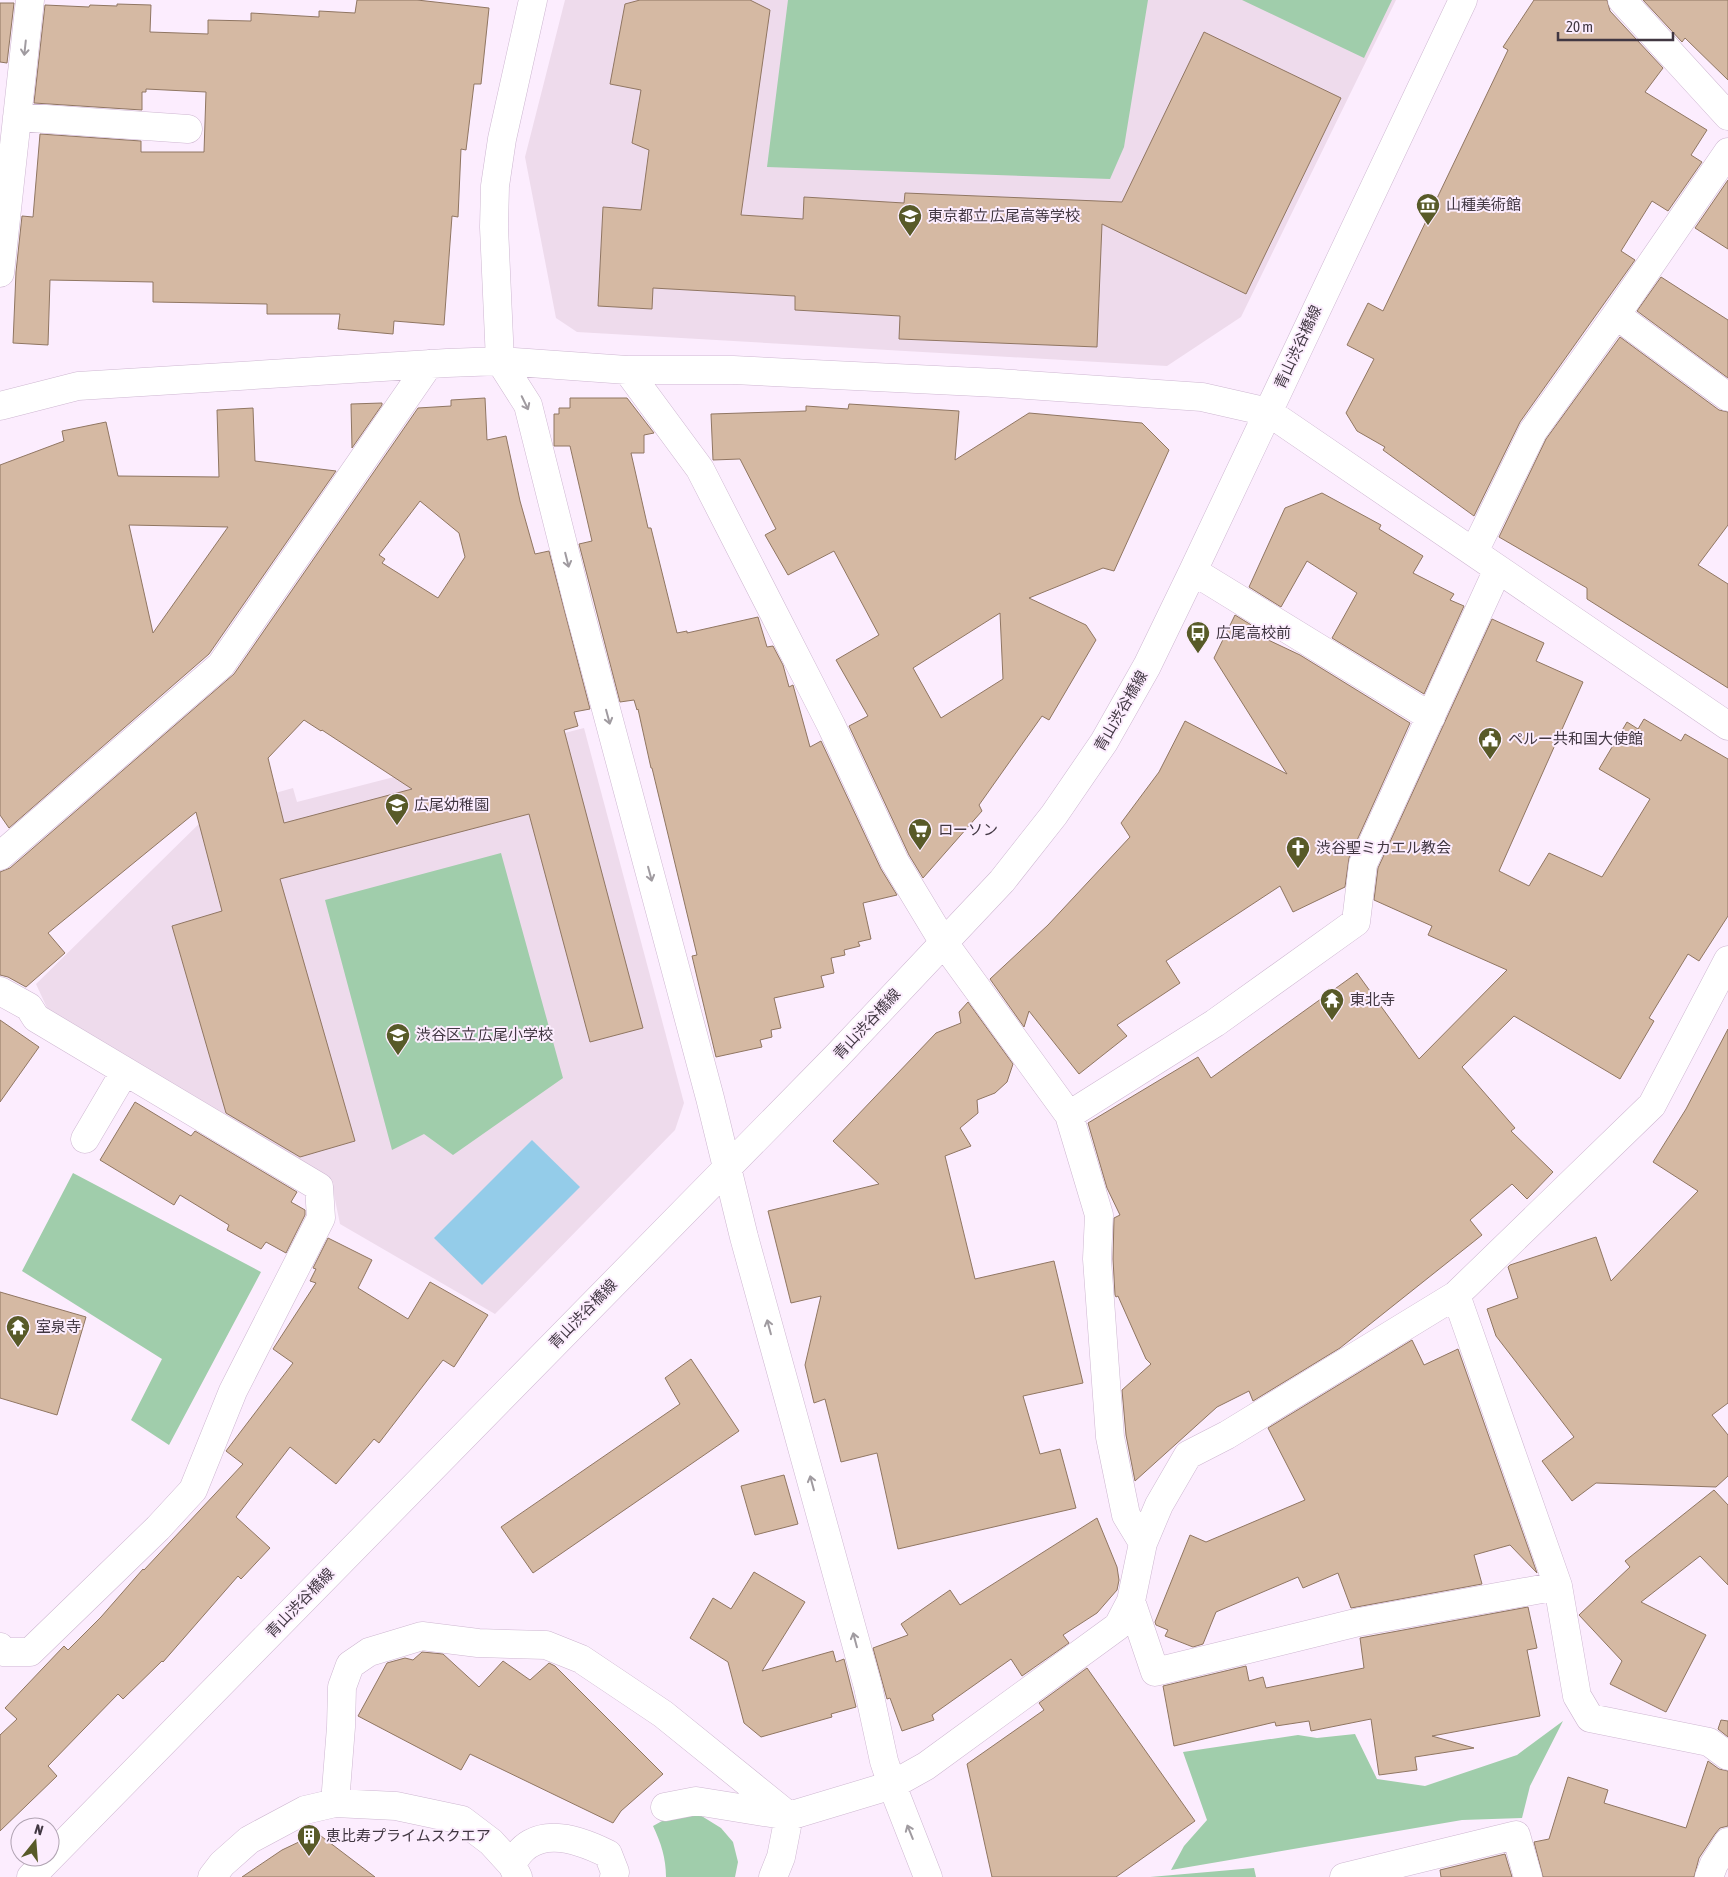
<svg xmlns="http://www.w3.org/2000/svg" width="1728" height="1877" font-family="'Asap Condensed','Noto Sans JP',sans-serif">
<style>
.education{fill:#eedbec}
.green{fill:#a0cdab}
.water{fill:#94cce9}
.building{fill:#d5b9a3;stroke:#907662;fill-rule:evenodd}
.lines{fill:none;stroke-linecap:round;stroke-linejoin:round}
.minor-casing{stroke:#ceb7d1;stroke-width:29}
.minor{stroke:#fff;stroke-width:28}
.oneway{stroke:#a09ba0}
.labels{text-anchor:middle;stroke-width:4;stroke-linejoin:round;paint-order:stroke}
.poi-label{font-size:15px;fill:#413742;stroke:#fcedfe;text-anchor:start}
.street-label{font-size:15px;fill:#413742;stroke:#fcedfe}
</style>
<rect width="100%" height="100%" fill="#fcedfe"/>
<!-- education -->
<path class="education" d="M565,0h831l-155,317 -74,49 -590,-34 -21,-14 -31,-161z
M584,728l100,375 -9,27 -180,184 -155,-90 -9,-44 -283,-170 -12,-26 176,-173 81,-23 4,14z"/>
<!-- green -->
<path class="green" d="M788,0h360l-24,147 -14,32 -343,-12z
M1242,0h150l-28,58z
M501,853l62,225 -110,77 -29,-21 -32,16 -67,-250z
M73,1173l188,99 -92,173 -38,-25 31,-61 -140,-88z
M1563,1721l-33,65 -8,32 -60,2 -291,50 13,-24 23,-26 -24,-68 115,-17 19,3 38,-4 22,45 48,7 92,-31z
M673,1815h27l21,13 12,14 5,20 -3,15h-69c0,-19 -5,-34 -13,-51z
M1254,1868l2,9h-106z"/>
<!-- water -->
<path class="water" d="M532,1140l48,47 -98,98 -48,-47z"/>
<!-- building -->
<path class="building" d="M357,0h60l72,8 -8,76h-7l-8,66 -5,-1 -3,68 -6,-1 -8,109 -50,-4 -1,13 -55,-5 2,-15h-73v-10l-114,-2v-20l-103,-2 -2,65 -35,-2 3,-71 6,-56 11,1 7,-83 101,7v11h63l2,-60 -60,-3v3h-4v18l-108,-7 11,-98 44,2 1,-2 27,1v-2l34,1 -1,27 58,2v-14l43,1v-8l68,4v-6l36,2z
M640,0h110l20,10 -29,205 62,4 1,-22 100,6 1,-10 217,9 82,-170 137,66 -95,196 -144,-70 -5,123 -198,-8 1,-23 -105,-6v-14l-142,-8 -1,21 -54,-3 5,-99 38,3 8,-60 -17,-7 9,-53 -31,-6 15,-80z
M1534,0h73l3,11 53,57 -18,24 62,38 -16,25 11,7 -34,49 -16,-10 -31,50 14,9 -115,162 -46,94 -91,-66 2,-3 -28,-16 -11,-18 28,-54 -27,-14 21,-42 15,8 125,-261 -5,-3z
M1643,0h85v80l-43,-42 -3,4z
M0,3h14l-7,60 -7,-1z
M1728,180v69l-33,-21z
M1661,277l67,43v58l-91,-67z
M1620,337l99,73 9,2v113l-30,40 30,19v104l-141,-89v-11l-88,-51 47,-98z
M485,398l2,42 19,-4 14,65 15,53 14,-3 41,158 -16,3 4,14 -14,4 79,298 -53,14 -61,-228 -249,65 75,262 -55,16 -74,-44 -54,-187 50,-15 -26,-99 -148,121 17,20 -39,34 -18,-10 -8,-2v-103l10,-4 224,-194 184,-266 33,-2v-6zM420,501l39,32 6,24 -27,41 -56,-35 3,-4 -6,-4zM304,720l17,11 1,-1 90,59 -128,34 -16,-65z
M570,398h57l27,35 -10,2v18h-13l17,75h3l26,105 10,-2v2l71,-16 9,30 6,-1 10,19 6,22 4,-2 17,62 11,-6 60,128 16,26 -34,8 8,36 -13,3 2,4 -16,4 1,5 -14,3 3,15 -13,3 3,11 -50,11 7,30 -10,2 1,7 -12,3 2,7 -46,10 -24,-101 5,-1 -45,-187h-1l-13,-59 -1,1 -3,-10 -14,2 -41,-158 13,-3 -22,-95h-16v-32h5v-6h11z
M382,403v2l-30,43 -1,-44z
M849,404l110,7 -4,49 74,-47 113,10 27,27 -55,121 -11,-3 -74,30 57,27 10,15 -47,80 -7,-4 -63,89 3,6 -59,67 -14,-23 -60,-129 19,-10 -32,-56 43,-25 -45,-84 -46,24 -23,-40 11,-6 -36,-70 -27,1 -2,-46 95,-3v-5l42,3zM1000,613l3,66 -62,39 -28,-50z
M253,408l2,53 81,10 -127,183 -200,174 -9,-13v-350l64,-24 -2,-10 44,-9 12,54 101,1 -2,-67zM129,525l99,2 -75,106z
M1322,493l59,32 -2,4 44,27 -10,17 41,21 -4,6 14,6 -40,88 -92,-56 25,-45 -50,-32 -26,46 -32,-20 36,-79z
M1235,615l31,19 -2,4 36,17 110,68 -61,135 -4,29 -52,25 -13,-26 -114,75 14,22 -63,42 10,11 -48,38 -50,-63 -5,16 -34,-48 58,-54 82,-88 -9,-14 38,-51 26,-51 102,53 -73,-116z
M1492,619l52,24 -8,18 47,21 -84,189 30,15 20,-33 53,24 48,-78 -51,-30 28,-47 11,7 6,-10 37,22 4,-7 43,25v157l-29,45 -11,-7 -39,64 5,3 -34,58 -106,-63 -52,51 53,61 -4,3 42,41 -26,27 -15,-15 -42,36 12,15 -142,113 -87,53 -4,-10 -32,16 -82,74 -9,-46 -4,-45 29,-26 -5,-5 -28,-63 -2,1 -1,-2 -2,-36 1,-41 6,-3 -13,-27 -19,-65 110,-66 13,21 146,-105 62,86 88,-89 -79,-35 4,-9 -58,-26 4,-32z
M968,1002l45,62 -6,18 -12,11 -18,7 1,13 -18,15 11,18 -26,10 30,123 79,-18 29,122 -60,13 17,58 20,-5 16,59 -178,41 -21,-96 -36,9 -16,-63 -11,4 -9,-38 16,-69 -30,7 -23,-92 111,-27 -46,-43 103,-108 25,-10 -2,-11z
M0,1020l39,27 -39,55z
M1728,1029v374l-16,12 16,20v41l-12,11 -120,-4 -24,18 -30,-40 32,-24 -78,-101 -9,-27 31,-11 -10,-31 2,-2 86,-28 15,44 87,-90 -45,-29 33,-53z
M135,1102l56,34 4,-5 102,61 -6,10 14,8v5l-19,38 -20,-11 -5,7 -34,-19 2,-5 -49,-30 -6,10 -74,-45z
M328,1238l44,22 -14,28 50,31 22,-37 58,33 -34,52 -11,-7 -64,83 -5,-4 -38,45 -46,-37 -54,70 34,31 -29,31 -3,-3 -75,86 -1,-1 -39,38 -5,-5 -70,72 9,10 -57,55v-96l17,-16 -12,-11 59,-62 4,4 33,-33 42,-48 1,1 99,-106 -17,-13 67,-88 -20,-14 43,-66 -6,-2 6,-12 -3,-1z
M0,1292l86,25 -29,98 -57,-17z
M1412,1340l12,25 34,-16 79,224 -27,-28 -36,10 8,29 -131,24 -13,-35 -35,15 -5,-11 -82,35 -13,32 -10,3 -28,-11 3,-6 -12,-5 -1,-3 35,-87 16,7 99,-42 -37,-72z
M691,1359l48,72 -206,142 -32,-46 179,-123 -15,-26z
M784,1475l14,49 -43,11 -14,-49z
M1714,1490l14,15v80l-28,-29 -59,46 65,33 -40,77 -56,-28 12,-23 -43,-46 51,-48 -5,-6z
M1097,1518l20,49 2,13 -2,10 -20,23 -34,22 6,8 -47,33 -11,-17 -79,56 2,5 -32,11 -12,-33 -3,1 -14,-51 35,-13 -7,-11 49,-34 10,15z
M754,1572l51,30 -43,69 71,-20 3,11 8,-3 12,48 -25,7 1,3 -71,20 -17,-14 -16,-61 -38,-24 23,-40 18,11z
M1528,1607l9,41 -10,2 13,66 -108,20 42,12 -59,9 2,13 -38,5 -8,-56 -60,12 -2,-10 -33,5 -1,-4 -101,24 -11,-60 83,-20 3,15 14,-4 3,11 98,-20 -4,-30z
M422,1652l21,2 36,33 24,-26 27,19 19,-17 6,3 108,108 -42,37 -8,12 -143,-69 -9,16 -103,-54 29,-53 18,-5 8,2z
M1087,1668l108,153 -79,56h-124l-25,-113 77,-54 -5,-7z
M1721,1720l7,1v16l-10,-8z
M1708,1761l11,8 9,2v55l-8,2 -5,6 -16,24 -5,19h-151l-9,-35 15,-3 19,-62 40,13 -4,13 82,25z
M321,1836l54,41h-133l40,-27 19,-9z
M1505,1854l7,23h-71l-1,-7z"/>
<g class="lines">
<!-- minor casing -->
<g class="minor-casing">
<path id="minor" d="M533,0l-31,139 -7,47 -1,41 6,134 28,44 51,203 131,490 34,139 124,450 16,74 8,24 36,92
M1622,0l106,116
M17,117l171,12
M0,273l30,-273
M1616,315l112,82
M627,370l73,99 131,256 64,137 49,81 125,172 30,100 -2,44 13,178 16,78 17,28
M0,406l78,-20 369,-23 53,-2 127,9h106l265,13 204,14 66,15 6,4 454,310
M1474,552l59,-121 83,-116 112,-163
M1193,571l238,146
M0,856l221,-191 208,-301
M0,991l29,16 7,11 283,169 2,31 -88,173 -40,99 -35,38 -128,124h-26l-4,-5
M1069,1115l146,-92 141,-101 7,-58 135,-295
M85,1139l40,-68
M1456,1295l102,291 19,110 13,22 119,24 19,14
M1131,1601l24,71 204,-50 199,-36
M335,1803l6,-76 1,-40 8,-22 19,-13 53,-16 56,7 68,2 35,14 82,55 126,102 103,-31 34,-19 192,-140 13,-25 12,-58 16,-38 29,-50 39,-20 229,-140 196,-190 76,-145
M665,1807l31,-6 93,15 -8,41 -8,20
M512,1865c19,-42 64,-27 96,-11l7,18 -1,5
M31,1877l806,-821 165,-175 52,-66 50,-73 43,-76 46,-95 270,-571
M212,1877l10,-13 27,-24 56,-30 30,-7 61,3 66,14 29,22 21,23 6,12
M1344,1877l172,-42 12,42
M1709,1877l5,-13 14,-22"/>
</g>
<!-- minor -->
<use href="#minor" class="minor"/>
</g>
<!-- one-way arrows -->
<defs><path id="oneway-shaft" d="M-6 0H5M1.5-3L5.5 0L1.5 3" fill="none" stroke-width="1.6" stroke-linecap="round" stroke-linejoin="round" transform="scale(1.25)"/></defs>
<g class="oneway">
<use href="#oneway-shaft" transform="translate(25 48) rotate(96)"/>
<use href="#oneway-shaft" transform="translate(525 403) rotate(64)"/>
<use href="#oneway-shaft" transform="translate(567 560) rotate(76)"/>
<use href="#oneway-shaft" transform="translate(608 717) rotate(75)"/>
<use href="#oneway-shaft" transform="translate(650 874) rotate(75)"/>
<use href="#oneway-shaft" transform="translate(769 1327) rotate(-105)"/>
<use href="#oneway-shaft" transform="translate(812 1483) rotate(-105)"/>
<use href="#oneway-shaft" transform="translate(855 1640) rotate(-105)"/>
<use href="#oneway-shaft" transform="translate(910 1832) rotate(-112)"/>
</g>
<!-- icons -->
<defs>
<g id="museum-pin" transform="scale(1.25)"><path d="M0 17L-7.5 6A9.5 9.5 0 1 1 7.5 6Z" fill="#585a28" stroke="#fcedfe"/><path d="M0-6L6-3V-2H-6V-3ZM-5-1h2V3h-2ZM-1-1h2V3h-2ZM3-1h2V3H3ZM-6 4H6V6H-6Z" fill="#fff"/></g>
<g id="school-pin" transform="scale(1.25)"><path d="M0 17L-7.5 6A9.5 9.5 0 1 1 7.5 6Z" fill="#585a28" stroke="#fcedfe"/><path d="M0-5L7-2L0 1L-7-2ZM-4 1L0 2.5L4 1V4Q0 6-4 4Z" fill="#fff"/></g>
<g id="bus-pin" transform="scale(1.25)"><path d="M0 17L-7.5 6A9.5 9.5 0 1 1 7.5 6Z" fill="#585a28" stroke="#fcedfe"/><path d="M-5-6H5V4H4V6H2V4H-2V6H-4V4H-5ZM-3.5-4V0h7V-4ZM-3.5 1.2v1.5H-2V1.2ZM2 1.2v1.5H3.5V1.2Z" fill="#fff"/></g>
<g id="civic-pin" transform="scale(1.25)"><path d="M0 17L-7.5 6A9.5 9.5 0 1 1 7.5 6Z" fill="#585a28" stroke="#fcedfe"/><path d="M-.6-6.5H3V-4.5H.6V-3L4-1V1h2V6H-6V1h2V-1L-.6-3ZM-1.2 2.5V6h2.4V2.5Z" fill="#fff"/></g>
<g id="supermarket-pin" transform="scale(1.25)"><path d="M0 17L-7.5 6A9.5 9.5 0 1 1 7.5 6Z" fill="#585a28" stroke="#fcedfe"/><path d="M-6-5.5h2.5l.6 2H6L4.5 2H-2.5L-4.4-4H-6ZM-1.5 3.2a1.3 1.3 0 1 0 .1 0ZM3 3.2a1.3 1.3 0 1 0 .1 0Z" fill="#fff"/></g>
<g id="church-pin" transform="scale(1.25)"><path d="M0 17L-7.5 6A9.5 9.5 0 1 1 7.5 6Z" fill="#585a28" stroke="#fcedfe"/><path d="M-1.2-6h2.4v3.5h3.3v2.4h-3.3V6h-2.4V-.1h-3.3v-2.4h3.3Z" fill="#fff"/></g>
<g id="temple-pin" transform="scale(1.25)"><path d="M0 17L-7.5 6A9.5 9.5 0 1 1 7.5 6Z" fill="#585a28" stroke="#fcedfe"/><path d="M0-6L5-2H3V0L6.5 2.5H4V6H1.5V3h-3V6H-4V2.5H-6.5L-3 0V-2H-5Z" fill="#fff"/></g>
<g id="building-pin" transform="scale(1.25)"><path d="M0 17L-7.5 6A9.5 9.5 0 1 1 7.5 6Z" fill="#585a28" stroke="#fcedfe"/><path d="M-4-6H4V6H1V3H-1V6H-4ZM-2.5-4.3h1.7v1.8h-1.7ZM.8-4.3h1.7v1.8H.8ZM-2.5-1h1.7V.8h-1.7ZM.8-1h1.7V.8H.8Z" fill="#fff"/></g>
</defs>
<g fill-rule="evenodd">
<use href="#museum-pin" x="1428" y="205"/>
<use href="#school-pin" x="910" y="216"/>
<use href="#bus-pin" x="1198" y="633"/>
<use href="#civic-pin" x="1490" y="739"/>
<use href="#school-pin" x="397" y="805"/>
<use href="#supermarket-pin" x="920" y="830"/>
<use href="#church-pin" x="1298" y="848"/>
<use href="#temple-pin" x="1332" y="1000"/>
<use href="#school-pin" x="398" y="1035"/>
<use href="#temple-pin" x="18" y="1327"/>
<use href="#building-pin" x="309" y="1836"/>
</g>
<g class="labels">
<!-- poi labels -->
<g class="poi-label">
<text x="1446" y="210">山種美術館</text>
<text x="928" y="221">東京都立 広尾高等学校</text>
<text x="1216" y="638">広尾高校前</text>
<text x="1508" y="744">ペルー共和国大使館</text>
<text x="414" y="810">広尾幼稚園</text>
<text x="938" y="835">ローソン</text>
<text x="1316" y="853">渋谷聖ミカエル教会</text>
<text x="1350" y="1005">東北寺</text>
<text x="416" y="1040">渋谷区立 広尾小学校</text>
<text x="36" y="1332">室泉寺</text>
<text x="326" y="1841">恵比寿プライムスクエア</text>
</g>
<!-- street labels -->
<g class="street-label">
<text transform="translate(1298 347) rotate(-65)" y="5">青山渋谷橋線</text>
<text transform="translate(1121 711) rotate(-60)" y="5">青山渋谷橋線</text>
<text transform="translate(867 1024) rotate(-47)" y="5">青山渋谷橋線</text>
<text transform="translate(583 1314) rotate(-46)" y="5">青山渋谷橋線</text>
<text transform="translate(300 1603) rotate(-46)" y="5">青山渋谷橋線</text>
</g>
</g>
<!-- north arrow -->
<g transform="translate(35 1842) rotate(17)"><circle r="24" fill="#fcedfe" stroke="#b1a4b3"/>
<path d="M0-4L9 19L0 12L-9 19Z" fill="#585a28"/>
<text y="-8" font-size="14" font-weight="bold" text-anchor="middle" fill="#413742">N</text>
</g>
<!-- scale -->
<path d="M1558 32v8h115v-8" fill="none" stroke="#413742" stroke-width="2.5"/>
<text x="1566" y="32" font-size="15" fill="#413742" stroke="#fcedfe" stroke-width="4" paint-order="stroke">20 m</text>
</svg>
